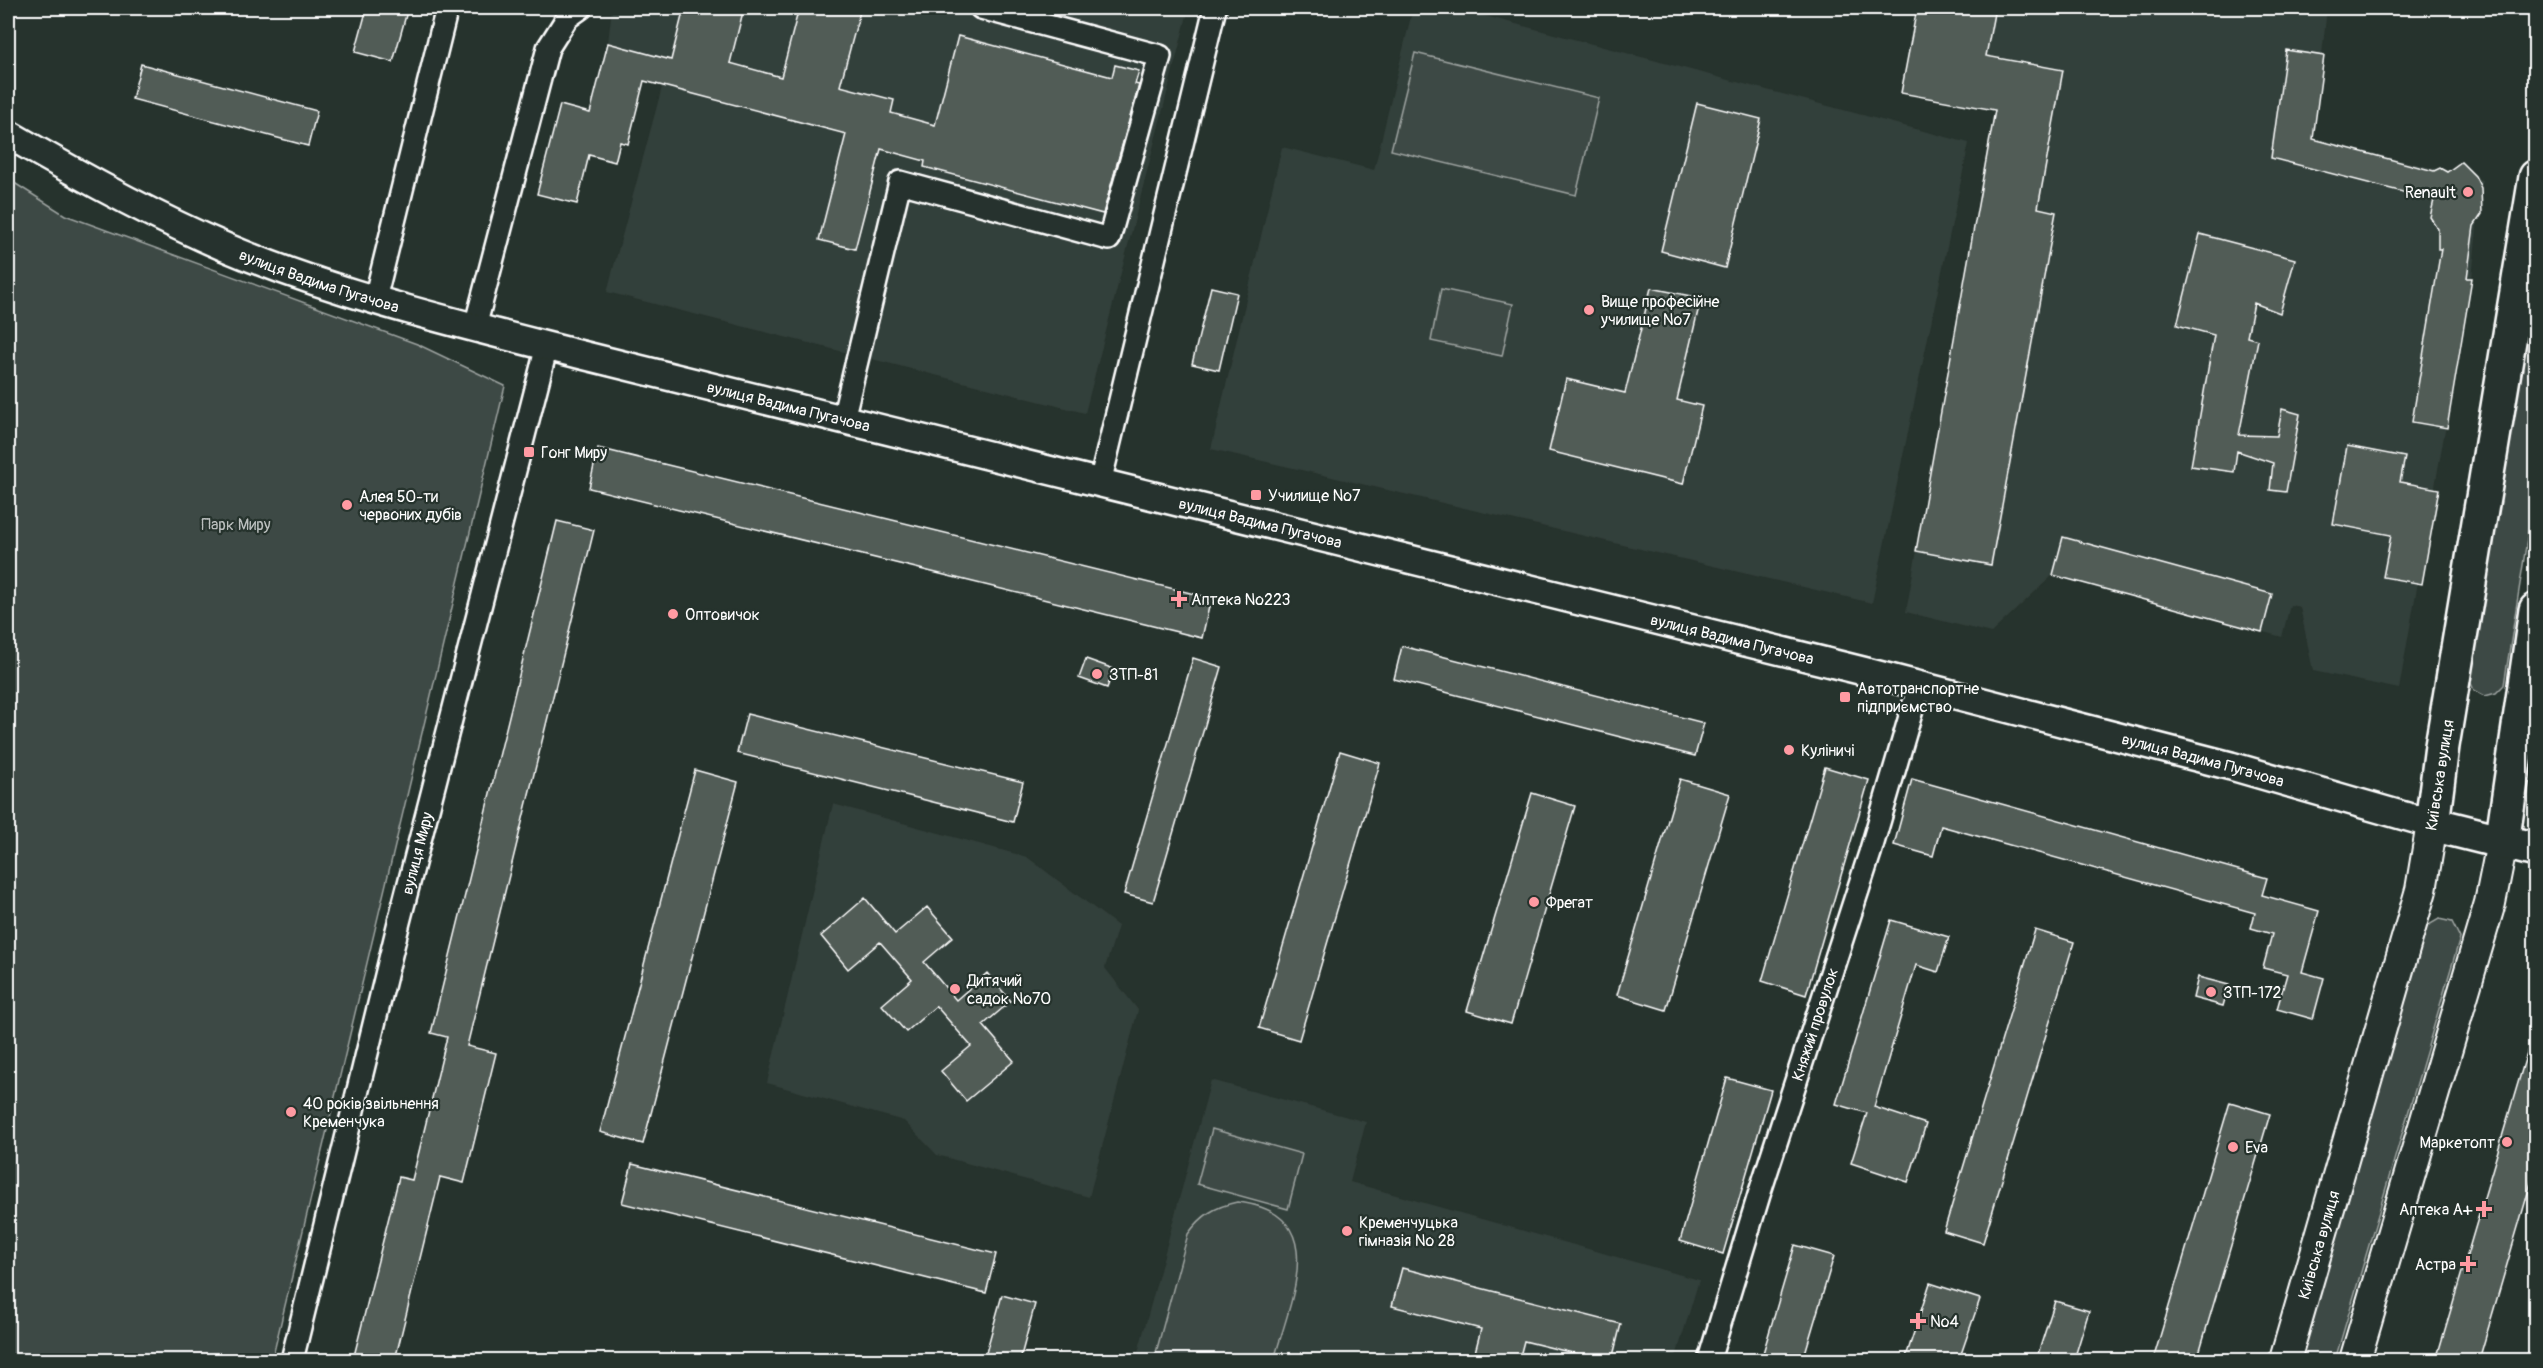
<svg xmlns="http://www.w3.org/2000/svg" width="2543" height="1368" font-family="Pangolin,sans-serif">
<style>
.built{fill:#333f3a}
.green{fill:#3e4944;stroke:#9ea4a2;stroke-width:1.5}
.building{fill:#515c57;stroke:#fff;stroke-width:1.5}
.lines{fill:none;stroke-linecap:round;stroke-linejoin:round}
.minor-casing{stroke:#fff;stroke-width:26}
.tertiary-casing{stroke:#fff;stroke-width:32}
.secondary-casing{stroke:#fff;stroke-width:34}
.primary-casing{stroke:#fff;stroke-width:38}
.minor{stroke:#26332d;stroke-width:21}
.tertiary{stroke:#26332d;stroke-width:27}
.secondary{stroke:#26332d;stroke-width:30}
.primary{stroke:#26332d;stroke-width:33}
.poi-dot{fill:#ff9aa2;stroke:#26332d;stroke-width:2}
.labels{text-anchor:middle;stroke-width:4.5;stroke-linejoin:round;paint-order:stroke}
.poi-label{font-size:16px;fill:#fff;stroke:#26332d;text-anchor:start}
.street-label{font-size:16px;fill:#fff;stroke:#26332d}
.park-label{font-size:16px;fill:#bbbfbe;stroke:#26332d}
</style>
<rect width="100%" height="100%" fill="#26332d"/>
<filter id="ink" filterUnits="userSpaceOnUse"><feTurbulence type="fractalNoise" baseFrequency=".0167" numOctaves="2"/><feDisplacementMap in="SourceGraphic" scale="12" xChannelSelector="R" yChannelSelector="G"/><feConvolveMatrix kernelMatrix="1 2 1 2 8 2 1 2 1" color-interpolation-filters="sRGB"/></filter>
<g filter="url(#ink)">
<!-- built -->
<path class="built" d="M612,8h577l-104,405 -478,-121 58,-216 -18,-6 4,-16 -43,-11z
M1413,8h42l514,135 -97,460 -661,-154 71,-302 92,23z
M1917,8h410l-14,131 169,41 -10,98 -73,411 -86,-18 -13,-64 -10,-2 -8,32 -229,-62 -62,58 -85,-21 89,-501 -94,-18z
M833,804l194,53 91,69 -13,42 33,42 -49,187 -152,-42 -33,-34 -137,-38z
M1211,1080l155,42 -16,60 349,98 -24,80h-539z"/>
<!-- green -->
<path class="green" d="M1415,53l184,45 -23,97 -185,-45z
M8,179l57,36 352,129 88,42 -233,974h-264z
M2535,260v229l-31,196 -8,8 -11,3 -11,-6 -5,-11z
M1441,289l72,15 -11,52 -71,-15z
M2439,919l13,3 8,16 -125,422h-36l128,-434z
M1212,1129l90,25 -14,55 -91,-25z
M1237,1202c96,10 53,99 37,158h-120l34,-126c14,-19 26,-27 49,-32z"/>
<!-- building -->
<path class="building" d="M367,8h41l-15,54 -38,-10z
M684,8h60l-14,55 51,14 18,-69h62l-21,78 54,14 -3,13 44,12 23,-89 154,41 3,-12 24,6 -4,13 4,1 -36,129 -179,-47 1,-6 -44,-12 -26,100 -36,-9 27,-106 -202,-53 -16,63 -8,-2 -5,20 -26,-7 -12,49 -40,-10 23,-89 30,8 18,-70 63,17z
M1917,8h78l-9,48 77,14 -25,138 18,4 -65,353 -75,-14 79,-441 -94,-17z
M2286,50l38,6 -11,83 121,32 6,-3 7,4 14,-10 14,14 6,12 1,26 -8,12 -7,52h5l-25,150 -35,-6 29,-173h-3v-20l-8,-12 4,-17 -163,-42z
M141,64l176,47 -9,35 -176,-47z
M1697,103l64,16 -36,149 -64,-17z
M2200,234l95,25 -15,54 -26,-10 -7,34 11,3 -19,95 38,1 5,-27 18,5 -14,78 -16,-2 3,-27 -36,-12 -3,21 -43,-6 23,-131 -37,-10z
M1211,287l26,6 -18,77 -27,-6z
M1651,288l50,10 -24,102 25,6 -19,78 -134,-33 17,-72 59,14z
M2347,446l58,11 -5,25 39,7 -17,95 -39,-7 8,-42 -58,-11z
M598,448l613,150 -9,40 -613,-150z
M557,521l37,9 -127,516 29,7 -32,130 -24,-6 -45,183h-42l46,-183 13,3 35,-143 -16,-4z
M2063,537l209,57 -10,38 -209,-57z
M1402,646l302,77 -9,33 -301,-77z
M1193,658l29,9 -69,235 -29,-8z
M1086,659l28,10 -7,19 -28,-10z
M747,714l276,68 -10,40 -276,-69z
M1340,751l40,12 -81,277 -40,-12z
M1825,767l44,13 -63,215 -44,-14z
M695,770l43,12 -95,362 -43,-12z
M1680,779l50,15 -64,216 -49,-15z
M1912,779l355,99 -5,17 57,16 -17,61 22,6 -11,41 -36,-10 10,-35 -24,-6 9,-34 -21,-6 4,-15 -314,-87 -8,30 -39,-11z
M1532,793l43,13 -64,218 -44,-13z
M865,898l30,36 32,-27 26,30 -29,25 32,38 31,-27 24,28 -28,24 31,36 -48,40 -25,-30 30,-25 -35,-40 -30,26 -24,-27 30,-26 -32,-37 -32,27 -27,-33z
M1891,920l58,17 -11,35 -22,-7 -42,142 52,17 -18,58 -57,-19 16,-50 -31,-9z
M2035,930l39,12 -91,301 -39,-12z
M2198,977l31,8 -6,21 -30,-8z
M2531,1039l4,1v129l-56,191h-43z
M1727,1078l44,12 -48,164 -43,-13z
M2230,1102l40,12 -73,246h-44z
M632,1164l364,90 -10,39 -364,-90z
M1795,1245l39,11 -31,104h-42z
M1402,1268l219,56 -9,36h-11l-77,-19 -5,19h-46l8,-31 -89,-23z
M1930,1283l50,16 -21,61h-54z
M1002,1295l33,9 -15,56h-36z
M2055,1301l34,10 -15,49h-38z"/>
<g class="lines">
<!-- minor casing -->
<g class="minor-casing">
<g id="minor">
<path d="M375,299l72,-291"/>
<path d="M475,327l73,-279 19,-30 14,-10"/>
<path d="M843,419l57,-237 209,57 51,-183 -179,-48"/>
<path d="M1100,483l115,-475"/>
<path id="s1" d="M292,1360l107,-438 148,-576"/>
<path id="s2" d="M1709,1360l50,-165 111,-342 49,-167"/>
</g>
</g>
<!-- tertiary casing -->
<g class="tertiary-casing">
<g id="tertiary">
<path id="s3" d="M8,134c70,41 142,81 217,113 113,48 235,77 353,107l1285,317 368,95 201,58"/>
</g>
</g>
<!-- secondary casing -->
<g class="secondary-casing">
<g id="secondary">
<path id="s4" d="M2285,1360l136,-470 11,-66"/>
<path d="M2355,1360l135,-457 12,-60"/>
</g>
</g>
<!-- primary casing -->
<g class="primary-casing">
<path id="primary" d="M2536,177l-94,569 -10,78 104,26
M2502,843l34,-233"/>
</g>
<!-- minor -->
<use href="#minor" class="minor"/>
<!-- tertiary -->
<use href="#tertiary" class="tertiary"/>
<!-- secondary -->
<use href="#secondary" class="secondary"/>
<!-- primary -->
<use href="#primary" class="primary"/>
</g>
</g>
<!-- markers -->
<g class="poi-dot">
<circle cx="2468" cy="192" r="6"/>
<circle cx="1589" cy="310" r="6"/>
<rect x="523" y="446" width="12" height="12" rx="3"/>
<rect x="1250" y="489" width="12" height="12" rx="3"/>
<circle cx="347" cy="505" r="6"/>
<path d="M1176 590h6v6h6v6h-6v6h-6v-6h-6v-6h6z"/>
<circle cx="673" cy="614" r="6"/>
<circle cx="1097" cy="674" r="6"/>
<rect x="1839" y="691" width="12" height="12" rx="3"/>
<circle cx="1789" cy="750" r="6"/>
<circle cx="1534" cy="902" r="6"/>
<circle cx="955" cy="989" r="6"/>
<circle cx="2211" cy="992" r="6"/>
<circle cx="291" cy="1112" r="6"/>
<circle cx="2507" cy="1142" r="6"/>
<circle cx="2233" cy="1147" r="6"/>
<path d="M2481 1200h6v6h6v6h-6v6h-6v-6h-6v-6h6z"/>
<circle cx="1347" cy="1231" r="6"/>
<path d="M2465 1255h6v6h6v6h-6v6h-6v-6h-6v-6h6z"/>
<path d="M1915 1312h6v6h6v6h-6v6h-6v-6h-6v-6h6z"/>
</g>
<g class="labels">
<!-- poi labels -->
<g class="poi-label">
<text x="2456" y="198" text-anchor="end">Renault</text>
<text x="1601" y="307">Вище професійне<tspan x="1601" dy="18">училище №7</tspan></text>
<text x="541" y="458">Гонг Миру</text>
<text x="1268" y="501">Училище №7</text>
<text x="359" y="502">Алея 50-ти<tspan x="359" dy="18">червоних дубів</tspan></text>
<text x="1191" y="605">Аптека №223</text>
<text x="685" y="620">Оптовичок</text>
<text x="1109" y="680">ЗТП-81</text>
<text x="1857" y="694">Автотранспортне<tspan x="1857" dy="18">підприємство</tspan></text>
<text x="1801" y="756">Куліничі</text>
<text x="1546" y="908">Фрегат</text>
<text x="967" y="986">Дитячий<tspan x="967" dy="18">садок №70</tspan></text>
<text x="2223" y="998">ЗТП-172</text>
<text x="303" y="1109">40 рокiв звiльнення<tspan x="303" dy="18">Кременчука</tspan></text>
<text x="2495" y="1148" text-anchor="end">Маркетопт</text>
<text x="2245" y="1153">Eva</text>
<text x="2472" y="1215" text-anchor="end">Аптека А+</text>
<text x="1359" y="1228">Кременчуцька<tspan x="1359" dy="18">гімназія № 28</tspan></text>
<text x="2456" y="1270" text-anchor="end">Астра</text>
<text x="1930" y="1327">№4</text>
</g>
<!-- street labels -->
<g class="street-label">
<text dy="6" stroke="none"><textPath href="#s3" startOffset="345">вулиця Вадима Пугачова</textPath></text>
<text dy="6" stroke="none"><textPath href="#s3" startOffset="831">вулиця Вадима Пугачова</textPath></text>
<text dy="6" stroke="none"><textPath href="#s3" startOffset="1317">вулиця Вадима Пугачова</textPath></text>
<text dy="6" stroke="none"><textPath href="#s3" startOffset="1803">вулиця Вадима Пугачова</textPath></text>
<text dy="6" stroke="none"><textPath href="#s3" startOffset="2289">вулиця Вадима Пугачова</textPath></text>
<text transform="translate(2439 775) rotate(-81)" y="6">Київська вулиця</text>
<text dy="6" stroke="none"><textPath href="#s1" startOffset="522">вулиця Миру</textPath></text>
<text dy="6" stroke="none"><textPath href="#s2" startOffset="352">Княжий провулок</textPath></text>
<text dy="6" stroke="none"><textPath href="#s4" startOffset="120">Київська вулиця</textPath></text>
</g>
<!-- park labels -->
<g class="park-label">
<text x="236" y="530">Парк Миру</text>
</g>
</g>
<!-- margin -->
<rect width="2543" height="1368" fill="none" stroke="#26332d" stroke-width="30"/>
<rect x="15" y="15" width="2513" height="1338" fill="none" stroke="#fff" stroke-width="2" filter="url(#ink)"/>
</svg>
